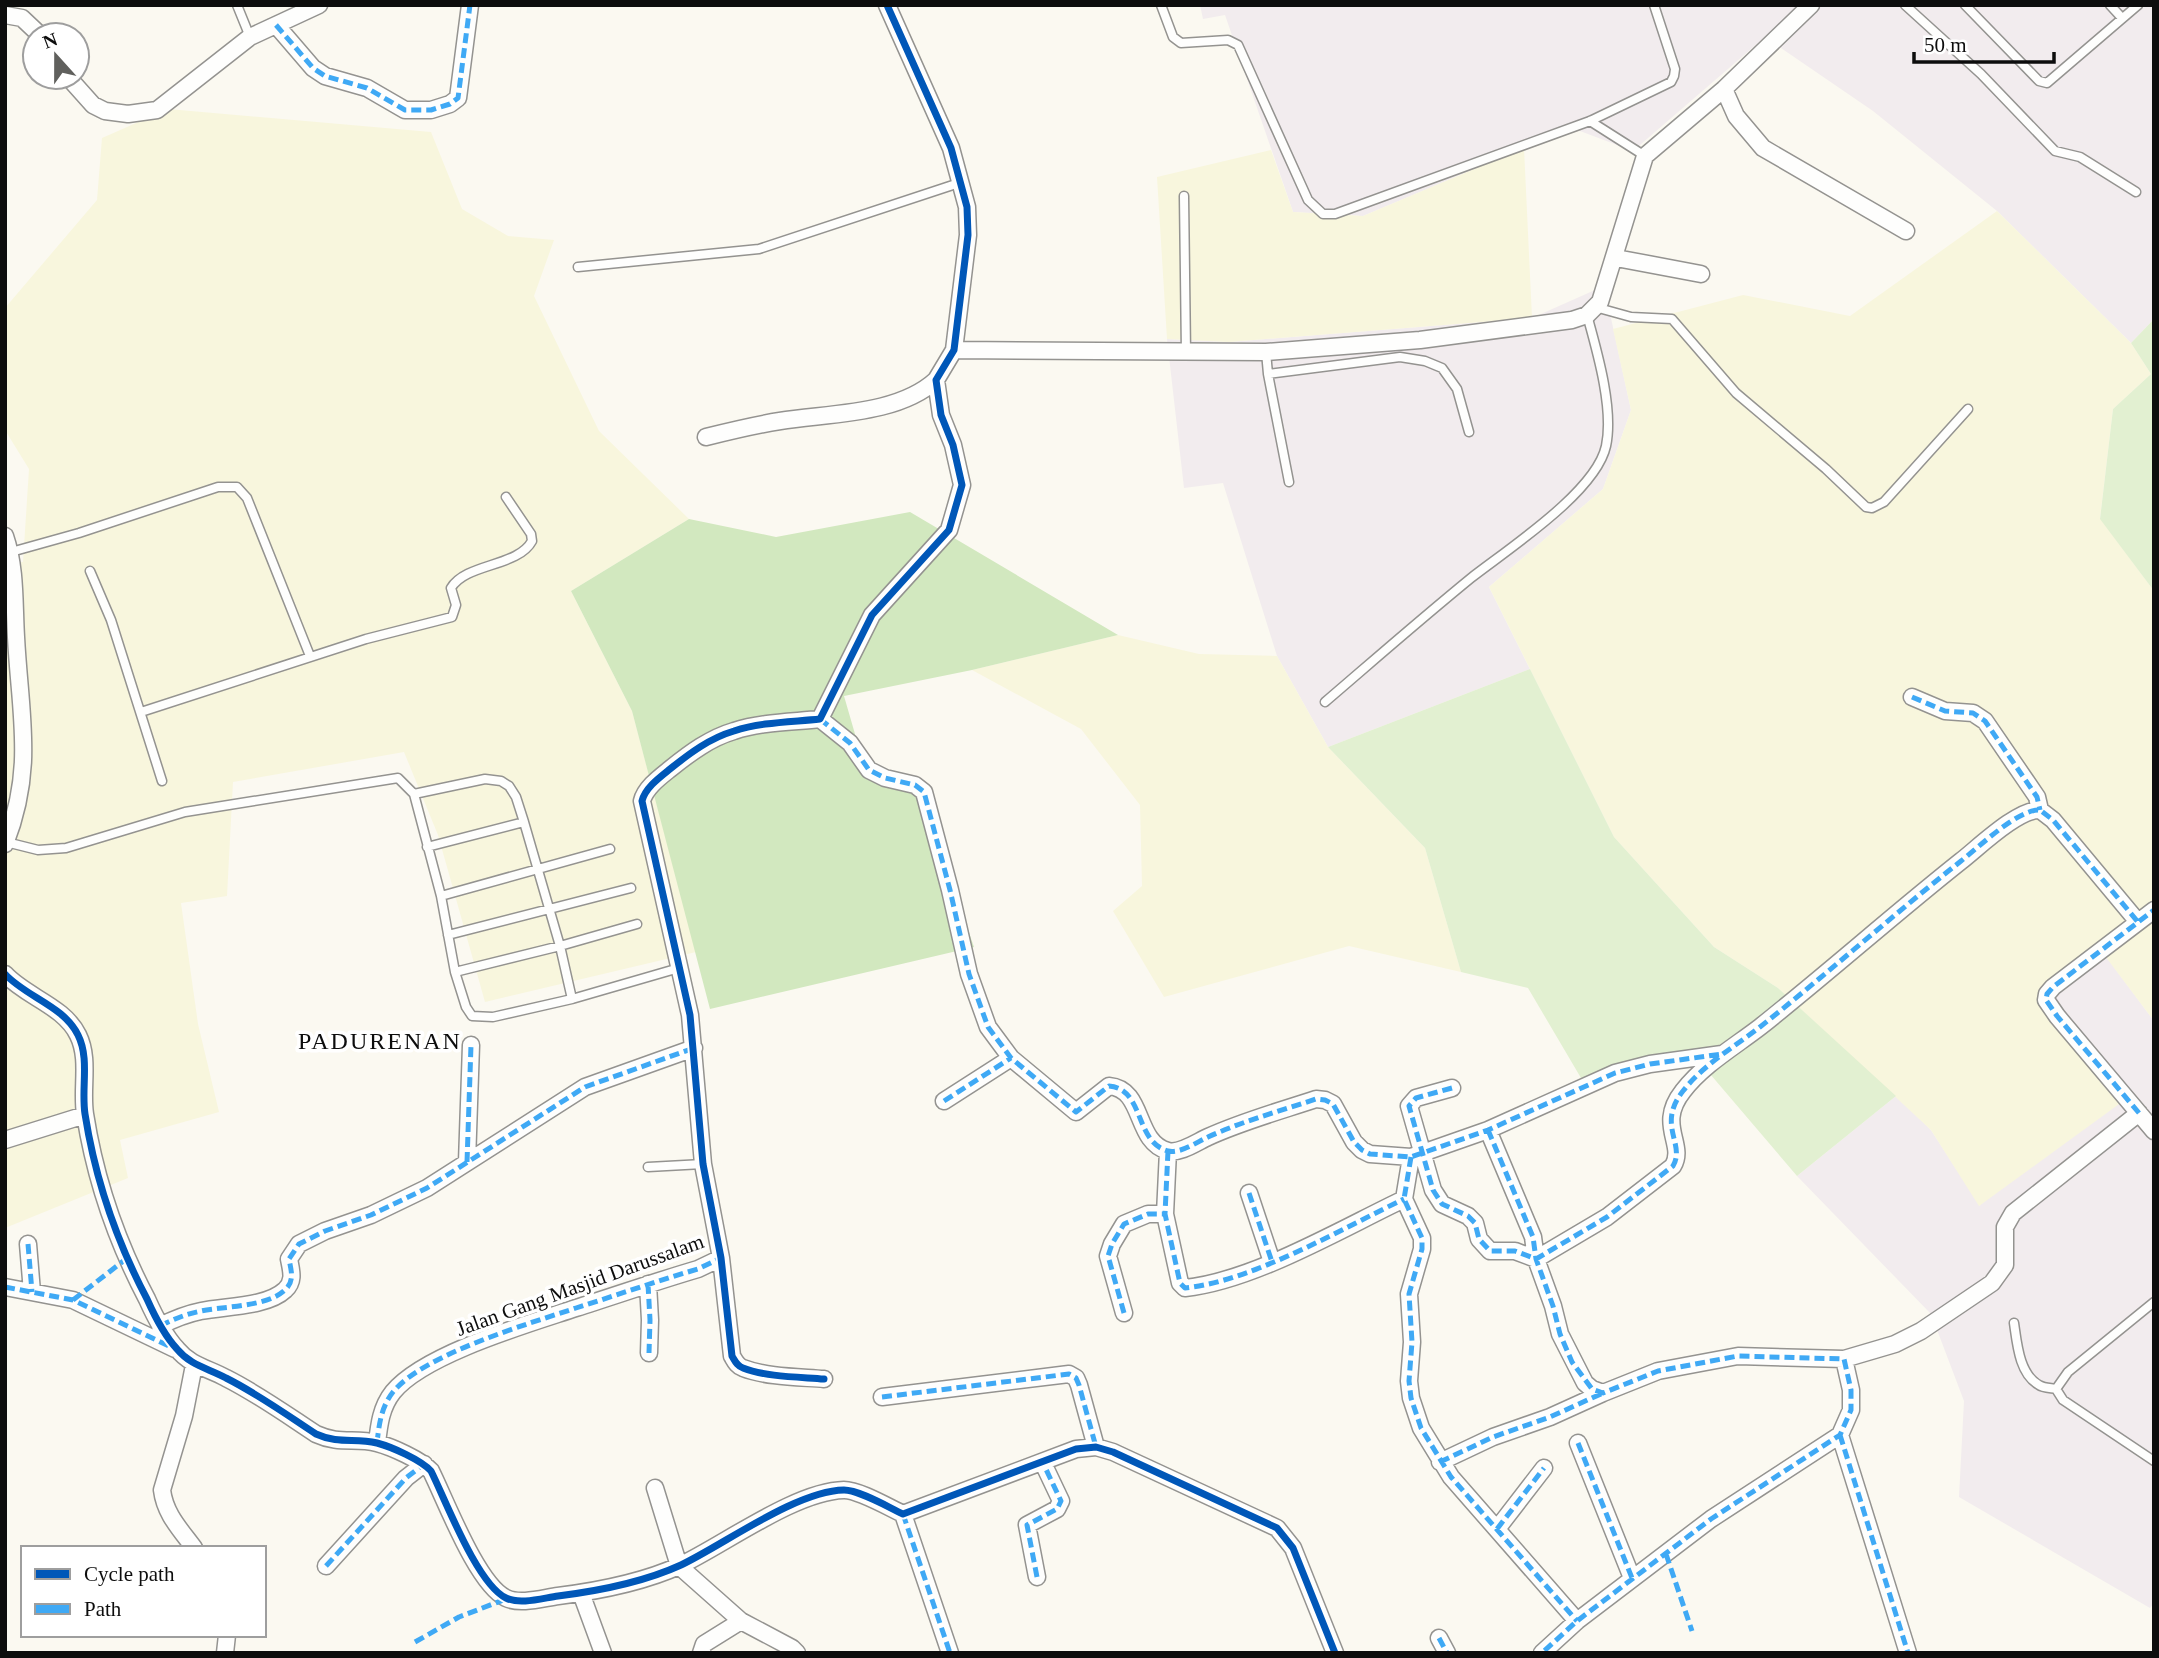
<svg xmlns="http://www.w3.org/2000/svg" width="2159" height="1658" font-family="'Times New Roman',serif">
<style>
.industrial{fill:#f2ecee}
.farmland{fill:#f8f6dd}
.green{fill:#e2f0d1}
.forest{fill:#d2e8bf}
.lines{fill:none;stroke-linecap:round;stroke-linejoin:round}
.lane-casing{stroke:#949390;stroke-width:11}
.street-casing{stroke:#949390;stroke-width:19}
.lane{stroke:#fefefd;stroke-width:8}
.street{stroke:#fefefd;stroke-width:16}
.quiet{stroke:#3fa9f5;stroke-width:5;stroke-dasharray:10 5;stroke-linecap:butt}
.cycleway-casing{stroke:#fff;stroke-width:11}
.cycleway{stroke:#0057b8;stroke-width:7}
.labels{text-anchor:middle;stroke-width:7;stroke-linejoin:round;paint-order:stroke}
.street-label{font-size:21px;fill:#0d0d0d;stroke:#fff}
.quarter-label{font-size:24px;letter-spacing:2px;fill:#0d0d0d;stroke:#fff}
</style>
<rect width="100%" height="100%" fill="#fbf9f1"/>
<!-- industrial -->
<path class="industrial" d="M1200,5h954v314l-23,24 -134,-132 -124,-100 -108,-74 -132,114 -61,-23 -209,88 -70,-4 -68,-197 -22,4z
M1604,286l27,124 -28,79 -114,98 41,82 -202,78 -51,-91 -54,-173 -39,5 -17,-149 62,3 303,-24z
M2099,947l55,74v582l-4,5 -191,-111 5,-96 -33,-87 -134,-138 99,-80 35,34 49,76 64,-219z"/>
<!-- farmland -->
<path class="farmland" d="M168,109l263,23 31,77 46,27 46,4 -20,56 65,135 90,88 -118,72 61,120 64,241 -211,50 -47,-167 -34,-83 -171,30 -6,114 -46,7 17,121 21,88 -99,28 8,38 -123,50v-665l18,-1 6,-93 -24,-39v-122l92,-108 5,-62z
M1524,148l8,170 -303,24 -62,-3 -10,-162 114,-27 22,62 70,4z
M1997,211l134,132 20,31 -38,35 -13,109 54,73v430l-55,-73 -55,39 82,112 -147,107 -48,-76 -153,-142 -64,-41 -100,-110 -125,-250 114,-98 28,-79 -18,-81 130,-34 107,21z
M1118,635l81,19 78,2 51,91 97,101 36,124 -112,-26 -185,51 -51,-86 29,-25 -2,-81 -59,-76 -109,-59z"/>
<!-- green -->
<path class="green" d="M2154,319v272l-54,-72 13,-110 38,-35 -20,-31z
M1530,669l84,168 100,110 64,41 118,108 -99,80 -104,-122 -112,24 -53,-90 -67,-16 -36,-124 -97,-101z"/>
<!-- forest -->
<path class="forest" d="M910,512l208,123 -146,35 -128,26 24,83 53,17 53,151 -264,62 -78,-298 -61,-120 118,-72 87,18z"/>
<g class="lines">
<!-- lane casing -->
<g class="lane-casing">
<path id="lane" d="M237,5l13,32
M1161,5l12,32 8,6 47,-3 10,5 70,155 15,14h12l255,-93 81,-39 3,-6 1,-7 -21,-64
M1905,5l76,69 74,77 25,6 56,35
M1965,5l74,76 8,2 91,-78
M2110,5l12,13
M1590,121l55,35
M1184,196l2,157
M578,267l181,-18 200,-66
M1595,307l36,10 41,2 64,74 90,76 40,38 6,1 12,-6 84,-93
M1266,352l2,22 21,108
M1268,374l132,-17 25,4 17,7 15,21 12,43
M11,552l68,-19 139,-46h19l10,11 63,158
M90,571l21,49 51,161
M1325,702c49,-42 97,-84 146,-124 37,-29 125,-86 135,-132 8,-37 -9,-95 -19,-131
M141,712l225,-73 86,-22 4,-12 -5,-17c15,-25 67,-21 81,-47l-1,-7 -25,-37
M414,794l71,-15 16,2 8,5 7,11 8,25 36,124 12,53
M6,842l32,8 28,-2 119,-36 213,-34 16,16 27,102 14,76 11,35 6,9 21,1 79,-18 107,-31
M427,847l97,-25
M441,896l169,-47
M448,935l183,-47
M455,972l105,-26 77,-22
M648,1167l55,-3
M2154,1302l-86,70 -12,17 7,11 91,61
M2014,1323c3,20 5,51 25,62 4,3 12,3 17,4"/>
</g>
<!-- street casing -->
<g class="street-casing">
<path id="street" d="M5,15l17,3 18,17
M276,25l37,43 12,8 42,12 38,22h26l19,-6 8,-6 12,-93
M68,77l25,28 12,6 23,3 29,-4 93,-73 69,-32
M1724,89l12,27 27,32 143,83
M1616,258l85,16
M954,350l312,2 154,-12 152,-20 15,-5 13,-13 45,-146 79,-67 87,-84
M706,437c24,-6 49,-12 74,-16 49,-8 118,-6 156,-41
M5,536c11,32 9,68 11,101 4,78 19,131 -11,207
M1912,697l33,14 28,2 12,8 52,76 3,13
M820,719l30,24 19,27 16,8 30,7 9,7 26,98 19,84 19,53 23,31 65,54 33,-26c36,3 25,56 59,65 12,3 29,-9 40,-14 35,-16 72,-26 108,-38l9,1 8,4 21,38 8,8 8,4 41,3 77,-27 127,-57 35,-9 72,-10
M2154,910l-101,77 -6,7 -1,6 11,16 97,115
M5,974c21,23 59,32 73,61 12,24 3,53 7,79 10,64 32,128 62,185 8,18 17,36 30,50 14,17 31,19 49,29 32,16 61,37 90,56 24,11 39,3 61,9 15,4 44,17 54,28 15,30 46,113 75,127 14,7 37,0 52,-2 40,-5 86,-14 123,-31 44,-21 115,-74 163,-75 15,0 44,17 59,24l173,-65 20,-2 17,5 164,76 16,20 42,105
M1452,1088l-36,10 -7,8 24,84 9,14 26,12 7,7 4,16 11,12h25l21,8 71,-42 66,-51c13,-22 -17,-41 10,-75 20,-26 51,-44 77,-64 68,-54 133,-112 201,-166 18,-14 57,-52 79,-51l13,10 85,102
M944,1101l67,-43
M1488,1130l45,107 3,22 17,47 7,28 25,49 7,6 11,4 55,-22 80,-15 106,3 51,-15 26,-13 71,-48 13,-18v-38l8,-14 126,-100
M5,1140l80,-25
M1168,1151l-3,63 15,69 5,5c68,-7 156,-59 219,-89
M1411,1157l-7,42 18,39v11l-13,45 3,48 -3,39 2,17 10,30 30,49 126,144
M467,1162l4,-117
M1249,1193l23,69
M28,1244l4,48
M648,1284l2,36 -1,33
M5,1287l68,13 102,49
M1124,1313l-16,-57 4,-12 12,-20 24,-10h17
M160,1326c14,-7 26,-12 41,-15 24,-5 66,-4 84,-21 10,-9 6,-20 4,-31l10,-15 26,-13 46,-16 56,-27 158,-101 109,-39
M824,1379c-24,-2 -58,-2 -81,-11 -6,-2 -8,-7 -11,-12l-11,-98 -18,-94 -13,-149 -48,-214c3,-13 18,-24 28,-32 20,-16 40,-31 64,-38 27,-9 58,-9 86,-12l52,-104 77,-85 13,-45 -9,-40 -12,-30 -5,-35 18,-30 14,-115 -1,-28 -16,-59 -64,-143
M882,1397l187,-23 7,4 3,7 17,62
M1840,1435l68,218
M377,1443c2,-18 4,-36 16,-51 31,-38 135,-68 183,-84 41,-13 81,-27 122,-39l23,-11
M1578,1443l54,135
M1440,1462l53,-25 57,-20 53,-24
M655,1488l24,78 62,55 51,27 5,5
M903,1514l47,139
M1497,1529l47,-61
M194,1548c-14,-19 -29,-34 -32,-58l22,-74 10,-51
M326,1566l80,-88 18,-14
M1037,1577l-10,-52 30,-16 4,-8 -18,-38
M581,1593l22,60
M1439,1638l8,15
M225,1653l2,-18
M701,1653l3,-9 37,-23
M1542,1653l35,-32 134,-102 129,-84 11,-25v-20l-7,-31"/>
</g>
<!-- lane -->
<use href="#lane" class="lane"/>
<!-- street -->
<use href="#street" class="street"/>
<!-- quiet -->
<path class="quiet" d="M276,25l37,43 12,8 42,12 38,22h26l19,-6 8,-6 12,-93
M1912,697l33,14 28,2 12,8 52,76 3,13
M820,719l30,24 19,27 16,8 30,7 9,7 26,98 19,84 19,53 23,31 65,54 33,-26c36,3 25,56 59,65 12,3 29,-9 40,-14 35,-16 72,-26 108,-38l9,1 8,4 21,38 8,8 8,4 41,3 77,-27 127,-57 35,-9 72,-10
M1452,1088l-36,10 -7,8 24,84 9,14 26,12 7,7 4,16 11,12h25l21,8 71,-42 66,-51c13,-22 -17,-41 10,-75 20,-26 51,-44 77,-64 68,-54 133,-112 201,-166 18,-14 57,-52 79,-51l13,10 85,102
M944,1101l67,-43
M2139,1113l-82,-97 -11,-16 1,-6 6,-7 101,-77
M1488,1130l45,107 3,22 17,47 7,28 12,28 20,27 11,4 55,-22 80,-15 106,3 7,31v20l-11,25 -129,84 -134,102 -35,32
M1168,1151l-3,63 15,69 5,5c68,-7 156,-59 219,-89
M1411,1157l-7,42 18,39v11l-13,45 3,48 -3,39 2,17 10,30 30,49 126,144
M467,1162l4,-117
M1249,1193l23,69
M28,1244l4,48
M648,1284l2,36 -1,33
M5,1287l68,13 98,47
M73,1300l53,-41
M1124,1313l-16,-57 4,-12 12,-20 24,-10h17
M160,1326c14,-7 26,-12 41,-15 24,-5 66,-4 84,-21 10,-9 6,-20 4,-31l10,-15 26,-13 46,-16 56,-27 158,-101 109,-39
M882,1397l187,-23 7,4 3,7 17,62
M1840,1435l68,218
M377,1443c2,-18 4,-36 16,-51 31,-38 135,-68 183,-84 41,-13 81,-27 122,-39l23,-11v5
M1578,1443l54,135
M1440,1462l53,-25 57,-20 53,-24
M903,1514l47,139
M1497,1529l47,-61
M1666,1554l26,77
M326,1566l80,-88 18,-14
M1037,1577l-10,-52 30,-16 4,-8 -18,-38
M1439,1638l8,15
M415,1642l44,-25 47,-18"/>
<!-- cycleway casing -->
<g class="cycleway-casing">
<path id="cycleway" d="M5,974c21,23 59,32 73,61 12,24 3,53 7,79 10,64 32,128 62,185 8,18 17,36 30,50 14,17 31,19 49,29 32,16 61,37 90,56 24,11 39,3 61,9 15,4 44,17 54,28 15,30 46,113 75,127 14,7 37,0 52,-2 40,-5 86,-14 123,-31 44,-21 115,-74 163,-75 15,0 44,17 59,24l173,-65 20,-2 17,5 164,76 16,20 42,105
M824,1379c-24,-2 -58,-2 -81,-11 -6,-2 -8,-7 -11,-12l-11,-98 -18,-94 -13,-149 -48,-214c3,-13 18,-24 28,-32 20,-16 40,-31 64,-38 27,-9 58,-9 86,-12l52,-104 77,-85 13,-45 -9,-40 -12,-30 -5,-35 18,-30 14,-115 -1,-28 -16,-59 -64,-143"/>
</g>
<!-- cycleway -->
<use href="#cycleway" class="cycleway"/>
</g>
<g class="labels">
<!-- street labels -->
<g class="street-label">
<text transform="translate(580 1285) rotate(-20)" y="7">Jalan Gang Masjid Darussalam</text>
</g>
<!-- quarter labels -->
<g class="quarter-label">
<text x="380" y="1049">PADURENAN</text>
</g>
</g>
<!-- border -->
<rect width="2159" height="1658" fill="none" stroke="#0d0d0d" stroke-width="14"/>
<!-- legend -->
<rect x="21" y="1546" width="245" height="91" fill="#ffffff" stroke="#9e9e9e" stroke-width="2"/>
<rect x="35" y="1569" width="35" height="10" fill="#0057b8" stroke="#9e9e9e" stroke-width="2"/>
<text x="84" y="1581" font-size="21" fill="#0d0d0d">Cycle path</text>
<rect x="35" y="1604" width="35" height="10" fill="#3fa9f5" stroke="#9e9e9e" stroke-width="2"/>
<text x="84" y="1616" font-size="21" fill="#0d0d0d">Path</text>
<!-- north arrow -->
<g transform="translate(56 56) rotate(339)"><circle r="33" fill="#ffffff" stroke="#9e9e9e" stroke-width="2"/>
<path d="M0-5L12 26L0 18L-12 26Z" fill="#60605d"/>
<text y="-10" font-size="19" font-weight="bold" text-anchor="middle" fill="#0d0d0d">N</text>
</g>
<!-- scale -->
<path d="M1914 52v10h140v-10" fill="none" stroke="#0d0d0d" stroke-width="3.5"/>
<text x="1924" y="52" font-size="21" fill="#0d0d0d" stroke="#ffffff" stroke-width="5" paint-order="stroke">50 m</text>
</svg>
